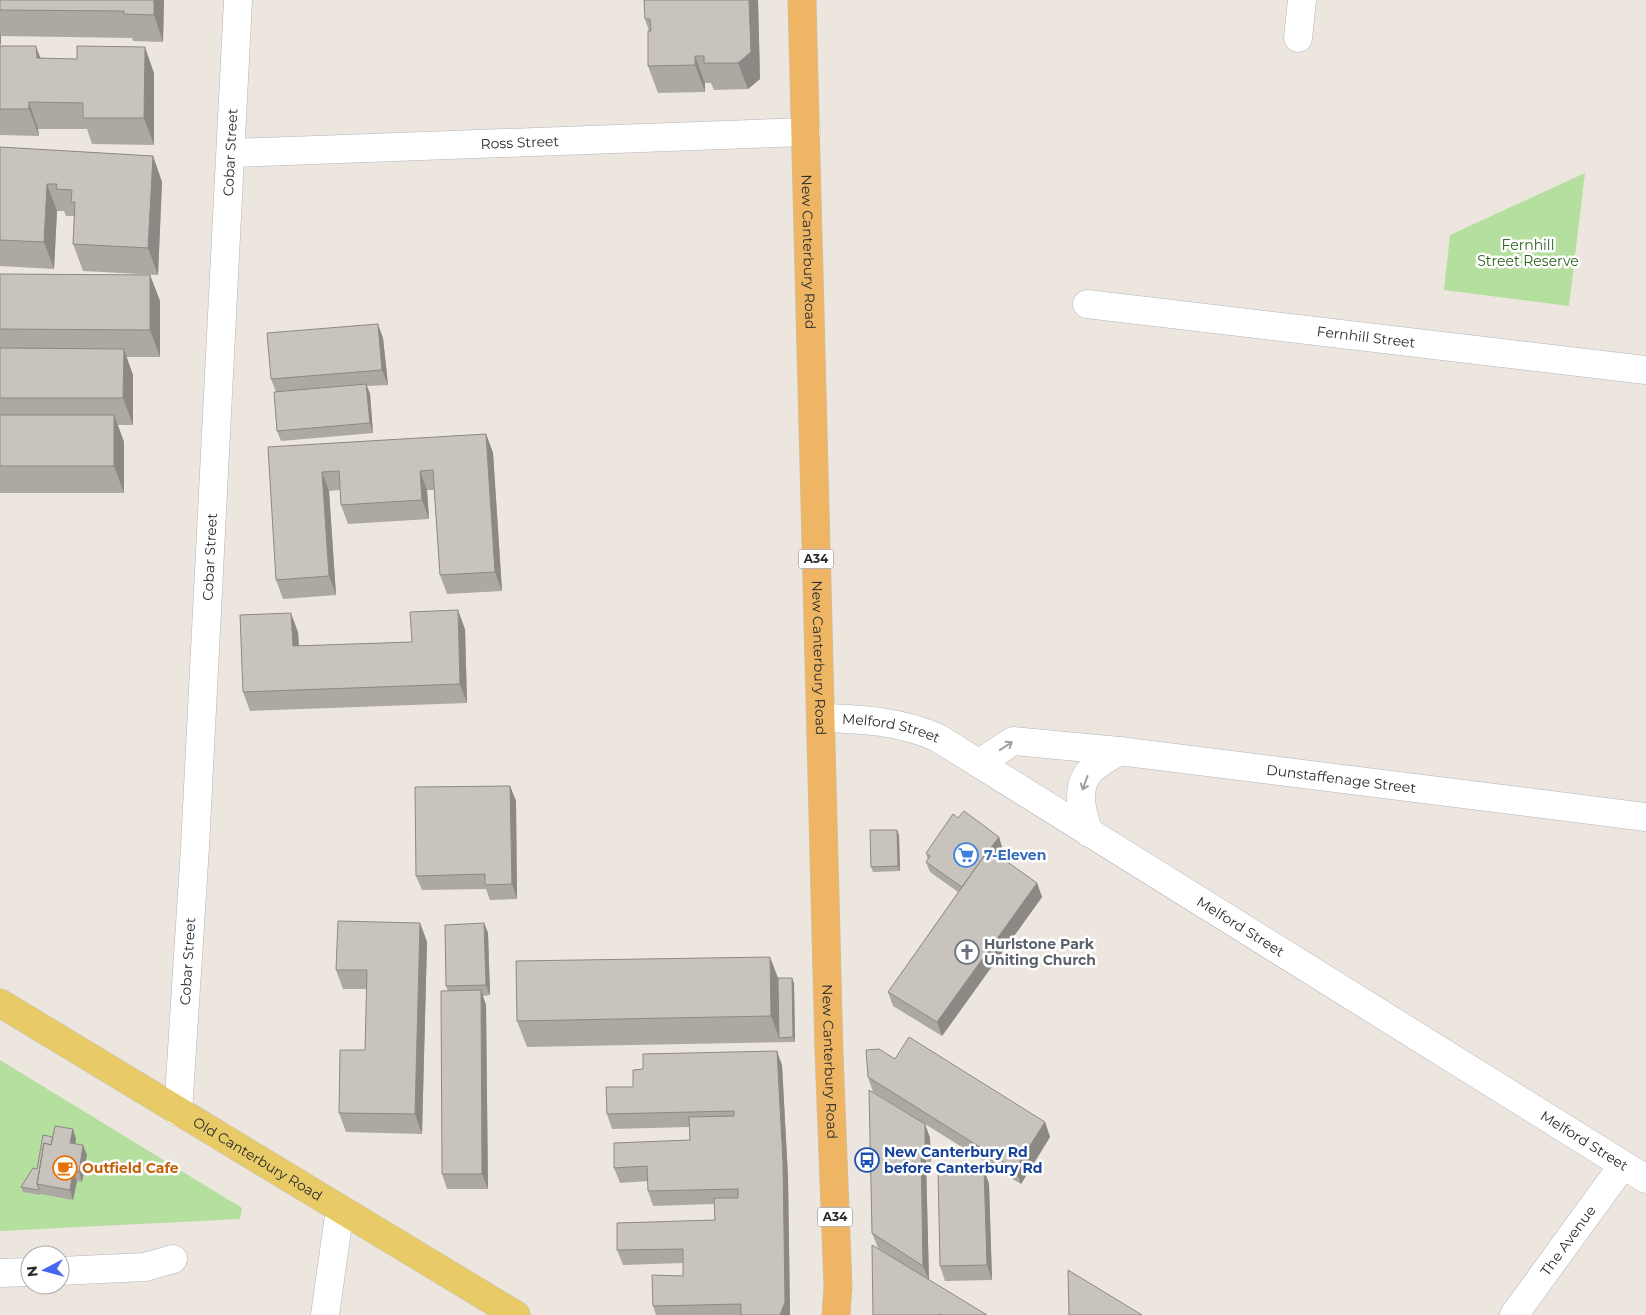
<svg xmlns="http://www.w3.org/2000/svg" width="1646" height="1315" font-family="Montserrat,sans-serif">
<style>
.green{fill:#b4df9e}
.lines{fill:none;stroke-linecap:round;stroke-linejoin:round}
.minor-casing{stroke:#b2b4be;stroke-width:29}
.primary-casing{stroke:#c4c4c4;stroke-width:29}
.trunk-casing{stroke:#c4c4c4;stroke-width:29}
.minor{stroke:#fff;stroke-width:28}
.primary{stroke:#e8cb67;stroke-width:28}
.trunk{stroke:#eeb664;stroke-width:28}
.wall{fill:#aca9a3}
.shaded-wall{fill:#8c8984}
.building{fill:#c8c4bd;stroke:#8c8984}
.oneway{stroke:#a0a0a0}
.labels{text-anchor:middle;stroke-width:5;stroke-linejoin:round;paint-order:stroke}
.shield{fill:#fff;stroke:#6b6b6b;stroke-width:1}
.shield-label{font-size:12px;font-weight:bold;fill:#2b2b2b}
.street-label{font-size:14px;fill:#2b2b2b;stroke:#fff}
.park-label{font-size:14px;fill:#2d651f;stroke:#fff}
.shop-label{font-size:14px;font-weight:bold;fill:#366cbe;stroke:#fff;text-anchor:start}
.worship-label{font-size:14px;font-weight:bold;fill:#5b616d;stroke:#fff;text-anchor:start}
.transit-label{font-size:14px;font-weight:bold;fill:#164399;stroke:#fff;text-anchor:start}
.food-label{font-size:14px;font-weight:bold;fill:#c56008;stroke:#fff;text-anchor:start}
</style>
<rect width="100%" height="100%" fill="#ece6de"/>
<!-- green -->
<path class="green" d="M1585,173l-16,133 -125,-16 6,-55z
M0,1060l242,148 -2,11 -240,12z"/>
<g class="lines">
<!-- minor casing -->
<g class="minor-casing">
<g id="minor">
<path d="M1298,38l4,-38"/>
<path id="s1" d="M232,153l574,-21"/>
<path id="s2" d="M1087,304l559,66"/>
<path id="s3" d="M821,718c40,1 80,3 117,20l708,441"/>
<path id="s4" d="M980,763l33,-22 106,10 527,66"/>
<path d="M1089,833c-7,-20 -15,-47 3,-64 8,-7 18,-12 27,-18"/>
<path id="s5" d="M178,1112l17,-265 43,-847"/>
<path d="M60,1271l85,-4 28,-8"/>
<path d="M0,1273l30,-1"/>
<path d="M325,1315l15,-106"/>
<path id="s6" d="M1514,1315l109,-150"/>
</g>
</g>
<!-- primary casing -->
<g class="primary-casing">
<g id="primary">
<path id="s7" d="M0,1003l516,312"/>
</g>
</g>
<!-- trunk casing -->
<g class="trunk-casing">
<g id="trunk">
<path id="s8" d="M802,0l27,1052 9,235 -2,28"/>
</g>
</g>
<!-- minor -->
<use href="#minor" class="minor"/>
<!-- primary -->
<use href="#primary" class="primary"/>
<!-- trunk -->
<use href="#trunk" class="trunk"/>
</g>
<!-- wall -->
<path class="wall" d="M0,0h164l-1,42 -30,-1 -1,-3 -131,-2v9h-1z
M644,0h114l2,79 -12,10 -34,1 -3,-7h-6v9l-47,1 -10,-27 1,-35 -4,-12z
M0,46l41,12 113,15v72l-62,-1 -5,-15h-49l1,7 -39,-1z
M0,147l153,9 9,26 -4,93 -75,-4 -10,-27 1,-28h-8l-2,-5h-7l-3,58 -54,-3z
M0,274l150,1 10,26v56h-34l7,18v50h-15l6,17v51h-124z
M383,338l5,47 -21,1 3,8 3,39 -92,8 -4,-10 -1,-39 -5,-13z
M486,434l7,19 9,138 -55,3 -7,-19 -6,-85h-7l2,29 -81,5 -7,-19 -1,-15 -11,1 7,104 -53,4 -7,-19 -8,-133z
M465,629l2,74 -217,8 -7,-19 55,-60 1,14 113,-4z
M510,786l6,15 1,98 -27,1 -4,-11 -64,1 -6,-14z
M958,818l41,19 3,10 -5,8 40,28 5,14 -100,139 -49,-30 -5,-14 70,-100 -28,-20 -4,-10 2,-2 -2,-7z
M897,830l2,5 1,36 -27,1 -2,-5z
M420,923l7,19 -5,192 -76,-2 -7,-19 26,-63 2,-61h-24l-7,-19z
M484,923l4,10 2,62 -7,1 3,9 2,184h-41l-5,-15 6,-183 -2,-5z
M778,978l16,5 1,59 -268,5 -10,-26z
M895,1059l150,63 5,15 -29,47 -96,-60 5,14 1,24h-5l3,118 58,35h-114l36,-47 -31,-20 -6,-15 37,-119 -36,-22 -5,-15z
M782,1065l6,112 2,138h-134l-3,-9 30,-30v-13l-60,2 -6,-15 98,-30 -1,-16 -61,2 -5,-15v-10l-28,2 -6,-15 76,-28 -1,-13 -77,2 -5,-15 26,-27z
M73,1129l3,10 -1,5 8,1 4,10 -5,27 -5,-1 -4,19 -32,-6 -1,1 -17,-3 -2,-5 16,-18 16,-32z
M984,1169l5,15 3,96 -47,1 -5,-15z"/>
<!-- shaded-wall -->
<path class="shaded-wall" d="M154,0h10l-1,42 -9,-27z
M749,0h9l2,79 -12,10 -10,-26z
M0,33l1,3v9l-1,-3z
M36,46l10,27 -9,-15z
M145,47l9,26v72l-10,-27z
M695,56l10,27v9l-10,-27z
M29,102l9,27 1,7 -10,-27z
M153,156l9,26 -4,93 -10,-27z
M47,184l10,27 -3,58 -10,-27z
M150,275l10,26v56l-10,-27z
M378,324l5,14 5,47 -6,-15z
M124,349l9,26v50l-10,-27z
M366,384l4,10 3,39 -3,-10z
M114,415l10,27v51l-10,-27z
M486,434l7,19 9,138 -7,-19z
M420,471l7,19 2,29 -7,-19z
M322,472l7,19 7,104 -7,-19z
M458,610l7,19 2,74 -7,-19z
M291,613l7,19 2,33 -7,-19z
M510,786l6,15 1,98 -5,-15z
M897,830l2,5 1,36 -2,-5z
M999,837l3,10 -36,51 -4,-10z
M1037,883l5,14 -100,139 -5,-14z
M420,923l7,19 -5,192 -7,-20z
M484,923l4,10 2,62 -4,-10z
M770,957l10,26 -1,55 -8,-22z
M792,978l2,5 1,59 -2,-5z
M481,990l5,15 2,184 -6,-15z
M777,1051l5,14 6,112 2,138h-10z
M1045,1122l5,15 -29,47 -6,-15z
M925,1124l5,14 1,24 -6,-15z
M73,1129l3,10 -2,14 -4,-10z
M83,1145l4,10 -5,27 -3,-10z
M921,1147l5,15 3,118 -6,-14z
M984,1169l5,15 3,96 -5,-15z
M73,1171l4,10 -4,19 -3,-10z"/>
<!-- building -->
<path class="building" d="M0,0h154v15l-30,-1v-3l-124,-1z
M644,0h105l2,52 -13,11h-34v-7h-9v9l-47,1v-35h3l-1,-12h-5z
M0,46h36l1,12 40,1v-13l68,1 -1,71h-61v-15l-54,-1v7h-29z
M0,147l153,9 -5,92 -75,-4 2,-42h-4l1,-12 -16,-1 1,-5h-10l-3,58 -44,-2z
M0,274l150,1v55l-150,-1z
M378,324l4,46 -111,9 -4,-46z
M0,348l124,1 -1,49h-123z
M366,384l4,39 -93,8 -3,-39z
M0,415h114v51h-114z
M486,434l9,138 -55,3 -7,-105 -13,1 2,29 -81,5 -2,-34 -17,1 7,104 -53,4 -8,-133z
M458,610l2,74 -217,8 -3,-77 51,-2 2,33 119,-4 -2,-30z
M510,786l2,98 -27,1v-11l-69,2 -1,-89z
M964,811l35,26 -10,13v-1l-27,38 -36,-25 4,-6 -4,-3 27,-39 5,4z
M870,830h27l1,36 -27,1z
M989,849l48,34 -100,139 -49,-30z
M338,921l82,2 -5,191 -76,-1 1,-63h25l2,-80h-31z
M484,923l2,62 -40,1 -1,-61z
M770,957l1,59 -254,5 -1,-60z
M778,978h14l1,59 -14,1z
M481,990l1,184h-40l-1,-183z
M909,1037l136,85 -30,47 -147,-92 -2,-27 13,-1 16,10z
M777,1051l6,111 2,140 -5,13h-39v-11l-88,2 -1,-31 31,1v-27l-66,1v-27l98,-3 -1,-22h24v-9l-90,2 -1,-25 -33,2v-25l76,-3 -1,-23 45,-1v-5l-127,3 -1,-27h27v-17l10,-1v-15z
M869,1090l56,34v23h-4l2,119 -51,-33z
M55,1126l18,3 -3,14 13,2 -4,27 -6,-1 -3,19 -33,-6 7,-41 7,2z
M43,1135l10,2 -2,8 -7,-2 -7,41 2,5 -1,1 -17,-3 12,-19 4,1z
M984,1169l3,96 -47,1 -2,-95z
M872,1245l115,70h-46l-2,-1v1h-66z
M1068,1270l74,45h-73z"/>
<!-- one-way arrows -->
<defs><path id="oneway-shaft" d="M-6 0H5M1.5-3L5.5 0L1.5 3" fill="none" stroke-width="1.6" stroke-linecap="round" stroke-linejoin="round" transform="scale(1.25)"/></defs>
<g class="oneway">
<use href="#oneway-shaft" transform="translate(1006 746) rotate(-33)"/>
<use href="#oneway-shaft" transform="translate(1085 783) rotate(110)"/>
</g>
<!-- icons -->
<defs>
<g id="supermarket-ring" transform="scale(1.25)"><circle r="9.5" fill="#fff" stroke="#3f7fe0" stroke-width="1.5"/><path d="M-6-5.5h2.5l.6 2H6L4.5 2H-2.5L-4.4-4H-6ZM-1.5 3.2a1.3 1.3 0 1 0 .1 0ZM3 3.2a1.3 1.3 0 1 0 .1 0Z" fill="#3f7fe0"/></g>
<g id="church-ring" transform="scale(1.25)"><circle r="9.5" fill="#fff" stroke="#6b7280" stroke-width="1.5"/><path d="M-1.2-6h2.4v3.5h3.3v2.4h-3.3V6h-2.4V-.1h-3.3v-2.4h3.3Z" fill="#6b7280"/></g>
<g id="bus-ring" transform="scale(1.25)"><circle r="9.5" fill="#fff" stroke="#1a4fb4" stroke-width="1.5"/><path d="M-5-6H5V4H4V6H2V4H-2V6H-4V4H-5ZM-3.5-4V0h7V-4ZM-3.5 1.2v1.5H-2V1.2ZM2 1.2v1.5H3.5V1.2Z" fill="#1a4fb4"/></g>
<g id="cafe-ring" transform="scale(1.25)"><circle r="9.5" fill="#fff" stroke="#e8710a" stroke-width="1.5"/><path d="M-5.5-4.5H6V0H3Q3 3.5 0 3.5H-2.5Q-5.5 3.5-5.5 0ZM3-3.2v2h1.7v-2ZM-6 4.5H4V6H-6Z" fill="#e8710a"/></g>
</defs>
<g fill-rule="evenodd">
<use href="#supermarket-ring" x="966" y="855"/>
<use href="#church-ring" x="967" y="952"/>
<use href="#bus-ring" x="867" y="1160"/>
<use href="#cafe-ring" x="65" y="1168"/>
</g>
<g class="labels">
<!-- shield labels -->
<g class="shield">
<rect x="798.5" y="549.5" width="35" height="19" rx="4"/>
<rect x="817.5" y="1207.5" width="35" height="19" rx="4"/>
</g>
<g class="shield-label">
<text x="816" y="563">A34</text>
<text x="835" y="1221">A34</text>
</g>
<!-- street labels -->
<g class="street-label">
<text dy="5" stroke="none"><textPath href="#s1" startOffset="288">Ross Street</textPath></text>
<text dy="5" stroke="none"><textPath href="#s5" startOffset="961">Cobar Street</textPath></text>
<text dy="5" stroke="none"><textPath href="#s8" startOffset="252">New Canterbury Road</textPath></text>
<text dy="5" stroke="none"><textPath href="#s2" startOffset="281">Fernhill Street</textPath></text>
<text dy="5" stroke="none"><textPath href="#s5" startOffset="556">Cobar Street</textPath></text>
<text dy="5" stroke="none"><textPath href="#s8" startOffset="658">New Canterbury Road</textPath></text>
<text dy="5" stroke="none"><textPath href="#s3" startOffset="71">Melford Street</textPath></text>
<text dy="5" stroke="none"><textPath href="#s4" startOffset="370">Dunstaffenage Street</textPath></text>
<text dy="5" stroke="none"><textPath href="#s3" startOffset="476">Melford Street</textPath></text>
<text dy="5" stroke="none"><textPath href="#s5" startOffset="151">Cobar Street</textPath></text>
<text dy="5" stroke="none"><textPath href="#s8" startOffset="1062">New Canterbury Road</textPath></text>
<text dy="5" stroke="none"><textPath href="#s3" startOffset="881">Melford Street</textPath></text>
<text dy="5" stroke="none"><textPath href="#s7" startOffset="301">Old Canterbury Road</textPath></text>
<text dy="5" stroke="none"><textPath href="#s6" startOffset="92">The Avenue</textPath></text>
</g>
<!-- park labels -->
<g class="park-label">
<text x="1528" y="250">Fernhill<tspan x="1528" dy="16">Street Reserve</tspan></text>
</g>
<!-- shop labels -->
<g class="shop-label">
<text x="984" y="860">7-Eleven</text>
</g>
<!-- worship labels -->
<g class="worship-label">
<text x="984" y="949">Hurlstone Park<tspan x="984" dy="16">Uniting Church</tspan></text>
</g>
<!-- transit labels -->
<g class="transit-label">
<text x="884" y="1157">New Canterbury Rd<tspan x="884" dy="16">before Canterbury Rd</tspan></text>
</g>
<!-- food labels -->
<g class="food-label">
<text x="82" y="1173">Outfield Cafe</text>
</g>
</g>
<!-- north arrow -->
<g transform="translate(45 1270) rotate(264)"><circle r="24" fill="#ffffff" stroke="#aaaaaa"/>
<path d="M0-4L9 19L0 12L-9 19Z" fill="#4867ef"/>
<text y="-8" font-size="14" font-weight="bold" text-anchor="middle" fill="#2b2b2b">N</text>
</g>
</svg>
